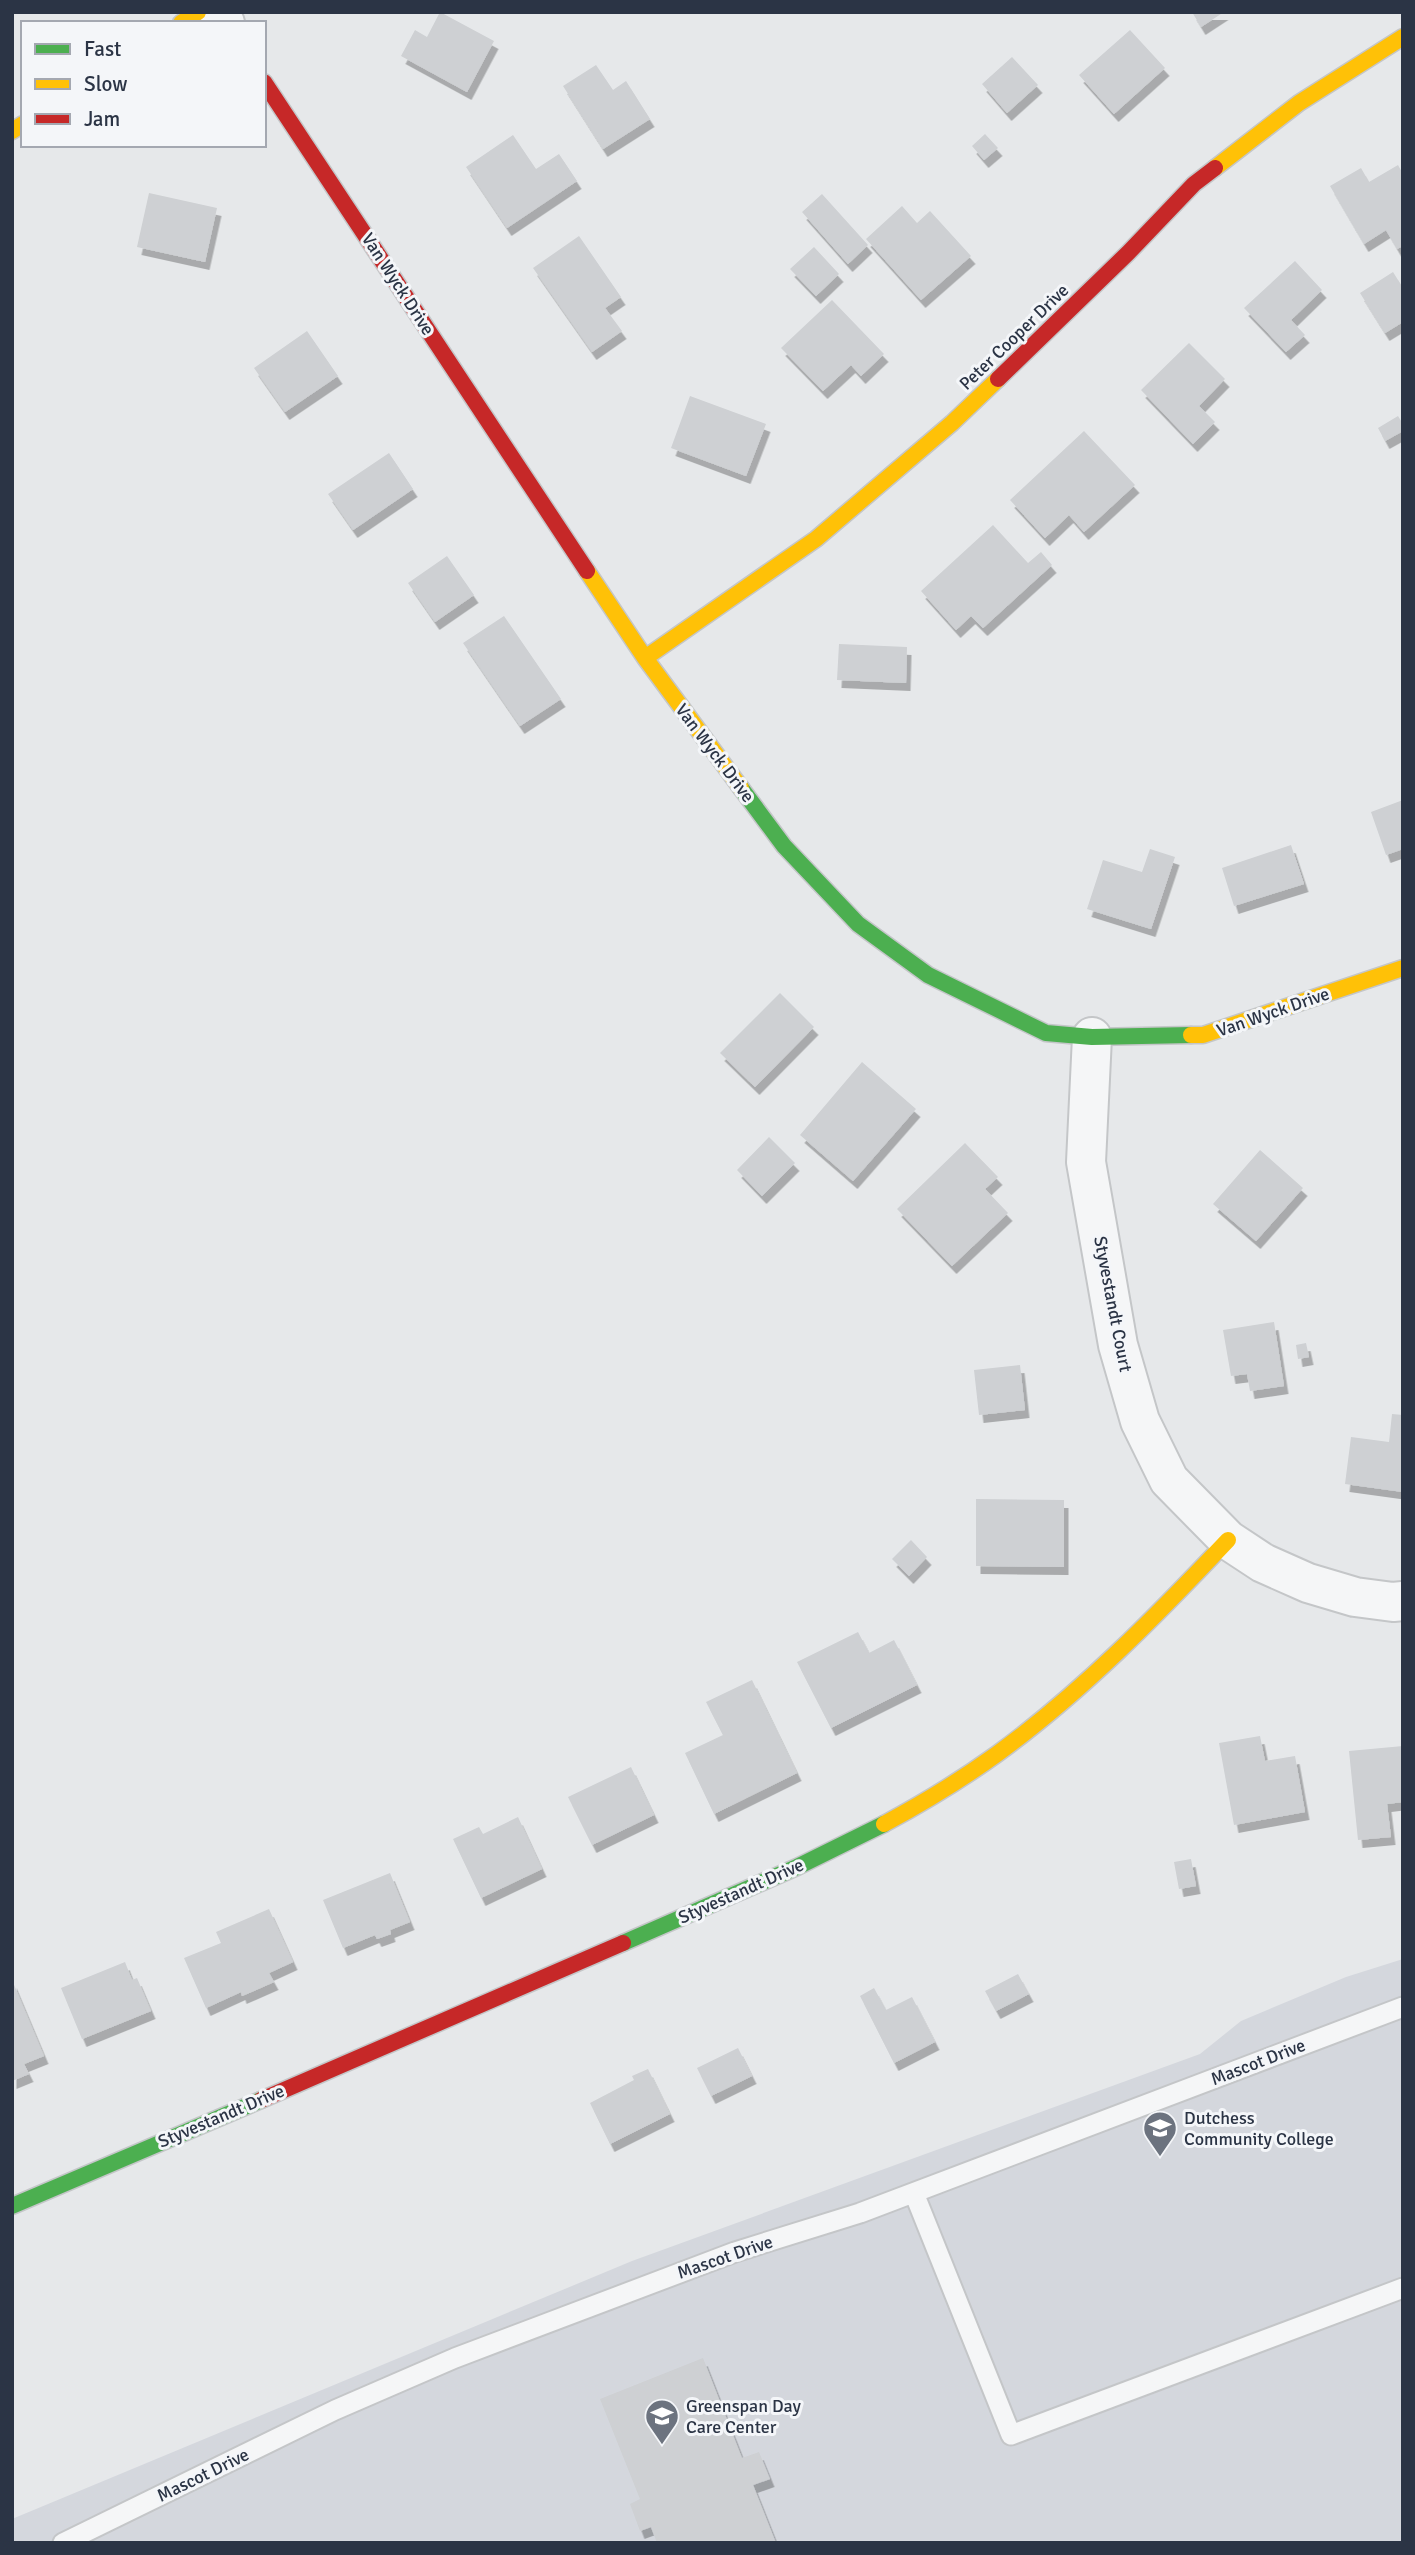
<svg xmlns="http://www.w3.org/2000/svg" width="1415" height="2555" font-family="Signika,sans-serif">
<style>
.built{fill:#d4d7dd}
.building{fill:#ced0d3;filter:url(#shadow)}
.lines{fill:none;stroke-linecap:round;stroke-linejoin:round}
.lane-casing{stroke:#c4c6c8;stroke-width:23}
.street-casing{stroke:#c4c6c8;stroke-width:42}
.fast-casing{stroke:#c4c6c8;stroke-width:19}
.slow-casing{stroke:#c4c6c8;stroke-width:19}
.jam-casing{stroke:#c4c6c8;stroke-width:19}
.lane{stroke:#f5f6f7;stroke-width:19}
.street{stroke:#f5f6f7;stroke-width:38}
.fast{stroke:#4caf50;stroke-width:16}
.slow{stroke:#ffc107;stroke-width:16}
.jam{stroke:#c62828;stroke-width:16}
.labels{text-anchor:middle;stroke-width:6;stroke-linejoin:round;paint-order:stroke}
.street-label{font-size:18px;fill:#2b3445;stroke:#f4f6f9}
.poi-label{font-size:18px;fill:#2b3445;stroke:#f4f6f9;text-anchor:start}
</style>
<defs>
<filter id="shadow"><feDropShadow dx="4.5" dy="8" stdDeviation="0" flood-color="#0004"/></filter>
</defs>
<rect width="100%" height="100%" fill="#e6e8ea"/>
<!-- built -->
<path class="built" d="M1403,1959v584h-1391v-24l620,-258 568,-207 41,-33 105,-44z"/>
<!-- building -->
<path class="building" d="M440,12l54,29 -27,51 -66,-36 14,-26 12,7z
M1192,12h32l-23,15z
M1130,30l35,38 -51,46 -35,-39z
M1012,57l26,28 -31,28 -25,-29z
M596,65l17,25 13,-9 24,38 -47,30 -40,-63z
M985,134l13,14 -14,12 -12,-14z
M513,135l23,34 23,-15 18,27 -70,47 -41,-61z
M1398,165l5,9v72l-6,3 -11,-19 -22,14 -34,-58 31,-18 8,14z
M149,193l68,15 -12,54 -68,-15z
M822,194l46,51 -20,19 -46,-52z
M902,206l15,17 13,-12 41,45 -50,44 -55,-61z
M579,236l42,61 -16,11 17,23 -30,21 -59,-84z
M814,247l25,27 -23,22 -26,-27z
M1295,261l27,29 -31,30 14,15 -19,17 -42,-44z
M1393,272l10,16v34l-18,11 -25,-40z
M832,300l52,54 -23,22 -10,-11 -28,26 -42,-43z
M307,331l31,45 -53,36 -31,-44z
M1189,343l36,36 -26,27 16,16 -22,22 -52,-54z
M690,396l76,28 -20,52 -75,-28z
M1398,416l5,8v7l-18,10 -7,-13z
M1084,431l51,54 -51,47 -15,-17 -24,23 -35,-38z
M389,453l24,36 -60,41 -25,-36z
M993,525l35,38 13,-11 11,13 -69,63 -12,-12 -15,14 -35,-39z
M447,556l27,39 -39,27 -27,-39z
M504,616l57,83 -41,27 -57,-83z
M839,644l68,3 -1,36 -69,-3z
M1403,800v49l-17,6 -15,-43z
M1291,845l13,39 -70,22 -12,-38z
M1150,849l25,8 -24,72 -64,-20 16,-49 39,12z
M780,993l34,34 -59,60 -35,-34z
M862,1062l54,47 -63,72 -53,-46z
M769,1137l26,26 -33,33 -25,-26z
M965,1143l33,34 -13,12 23,24 -56,53 -55,-57z
M1260,1150l43,38 -47,53 -43,-37z
M1274,1322l10,64 -34,5 -3,-17 -16,2 -8,-46z
M1306,1343l3,14 -11,2 -2,-14z
M1020,1365l5,45 -46,5 -5,-45z
M1392,1414l11,1v77l-58,-8 6,-47 38,5z
M976,1499l88,1v67l-88,-1z
M911,1540l16,17 -18,19 -17,-17z
M858,1632l11,21 25,-13 23,45 -86,43 -34,-66z
M752,1680l45,93 -83,41 -29,-61 38,-18 -17,-33z
M1260,1736l5,25 30,-5 10,56 -71,13 -15,-82z
M1403,1746v56l-16,2 4,33 -33,3 -9,-89z
M631,1767l23,48 -62,30 -24,-48z
M518,1817l24,52 -61,29 -28,-59 26,-12 4,7z
M1191,1859l5,27 -17,3 -5,-27z
M390,1873l20,49 -20,8 1,4 -14,5 -2,-4 -32,13 -20,-48z
M269,1909l24,53 -24,11 5,9 -32,14 -1,-4 -35,16 -22,-50 37,-15 -5,-11z
M125,1962l7,18 5,-2 14,33 -69,28 -21,-51z
M1018,1974l11,20 -33,17 -11,-20z
M12,1980l32,76 -20,8 5,10 -17,7z
M874,1988l12,22 26,-13 23,45 -41,21 -34,-67z
M738,2048l14,28 -41,20 -14,-28z
M648,2069l22,45 -60,30 -20,-41 44,-23 -2,-4z
M703,2358l39,100 17,-6 11,27 -17,6 23,58h-119l-6,-16 -11,4 -10,-27 10,-5 -40,-100z"/>
<g class="lines">
<!-- lane casing -->
<g class="lane-casing">
<path id="lane" d="M914,2193l97,242 392,-147
M63,2543l272,-133 120,-52 280,-106 125,-39 543,-206"/>
</g>
<!-- street casing -->
<g class="street-casing">
<path id="street" d="M218,12l7,11
M1092,1037l-6,125 32,183 22,76 29,59 59,60 35,23 45,20 47,14 38,5 10,-1"/>
</g>
<!-- fast casing -->
<g class="fast-casing">
<path id="fast" d="M741,788l43,58 74,78 70,51 118,58 46,4 99,-2
M623,1943l174,-76 87,-43
M12,2206l249,-106"/>
</g>
<!-- slow casing -->
<g class="slow-casing">
<path id="slow" d="M181,23l17,-11
M12,131l11,-7
M1215,168l84,-65 104,-66
M587,571l58,87 96,130
M645,658l171,-119 136,-116 46,-44
M1191,1035h12l200,-67
M884,1824c39,-21 77,-44 113,-70 85,-62 159,-138 231,-214"/>
</g>
<!-- jam casing -->
<g class="jam-casing">
<path id="jam" d="M264,82l323,489
M998,379l130,-126 66,-69 21,-16
M261,2100l362,-157"/>
</g>
<!-- lane -->
<use href="#lane" class="lane"/>
<!-- street -->
<use href="#street" class="street"/>
<!-- fast -->
<use href="#fast" class="fast"/>
<!-- slow -->
<use href="#slow" class="slow"/>
<!-- jam -->
<use href="#jam" class="jam"/>
</g>
<!-- icons -->
<defs>
<g id="university-pin" transform="scale(1.75)"><path d="M0 17L-7.5 6A9.5 9.5 0 1 1 7.5 6Z" fill="#6c737f" stroke="#f4f6f9"/><path d="M0-5L7-2L0 1L-7-2ZM-4 1L0 2.5L4 1V4Q0 6-4 4Z" fill="#fff"/></g>
<g id="school-pin" transform="scale(1.75)"><path d="M0 17L-7.5 6A9.5 9.5 0 1 1 7.5 6Z" fill="#6c737f" stroke="#f4f6f9"/><path d="M0-5L7-2L0 1L-7-2ZM-4 1L0 2.5L4 1V4Q0 6-4 4Z" fill="#fff"/></g>
</defs>
<g fill-rule="evenodd">
<use href="#university-pin" x="1160" y="2128"/>
<use href="#school-pin" x="662" y="2416"/>
</g>
<g class="labels">
<!-- street labels -->
<g class="street-label">
<text transform="translate(398 284) rotate(57)" y="6">Van Wyck Drive</text>
<text transform="translate(1014 337) rotate(-44)" y="6">Peter Cooper Drive</text>
<text transform="translate(715 753) rotate(53)" y="6">Van Wyck Drive</text>
<text transform="translate(1273 1012) rotate(-19)" y="6">Van Wyck Drive</text>
<text transform="translate(1113 1304) rotate(79)" y="6">Styvestandt Court</text>
<text transform="translate(741 1891) rotate(-24)" y="6">Styvestandt Drive</text>
<text transform="translate(1258 2062) rotate(-21)" y="6">Mascot Drive</text>
<text transform="translate(221 2116) rotate(-23)" y="6">Styvestandt Drive</text>
<text transform="translate(725 2257) rotate(-19)" y="6">Mascot Drive</text>
<text transform="translate(203 2475) rotate(-26)" y="6">Mascot Drive</text>
</g>
<!-- poi labels -->
<g class="poi-label">
<text x="1184" y="2124">Dutchess<tspan x="1184" dy="21">Community College</tspan></text>
<text x="686" y="2412">Greenspan Day<tspan x="686" dy="21">Care Center</tspan></text>
</g>
</g>
<!-- border -->
<rect width="1415" height="2555" fill="none" stroke="#2b3445" stroke-width="28"/>
<!-- legend -->
<rect x="21" y="21" width="245" height="126" fill="#f4f6f9" stroke="#a4a8b1" stroke-width="2"/>
<rect x="35" y="44" width="35" height="10" fill="#4caf50" stroke="#a4a8b1" stroke-width="2"/>
<text x="84" y="56" font-size="21" fill="#2b3445">Fast</text>
<rect x="35" y="79" width="35" height="10" fill="#ffc107" stroke="#a4a8b1" stroke-width="2"/>
<text x="84" y="91" font-size="21" fill="#2b3445">Slow</text>
<rect x="35" y="114" width="35" height="10" fill="#c62828" stroke="#a4a8b1" stroke-width="2"/>
<text x="84" y="126" font-size="21" fill="#2b3445">Jam</text>
</svg>
